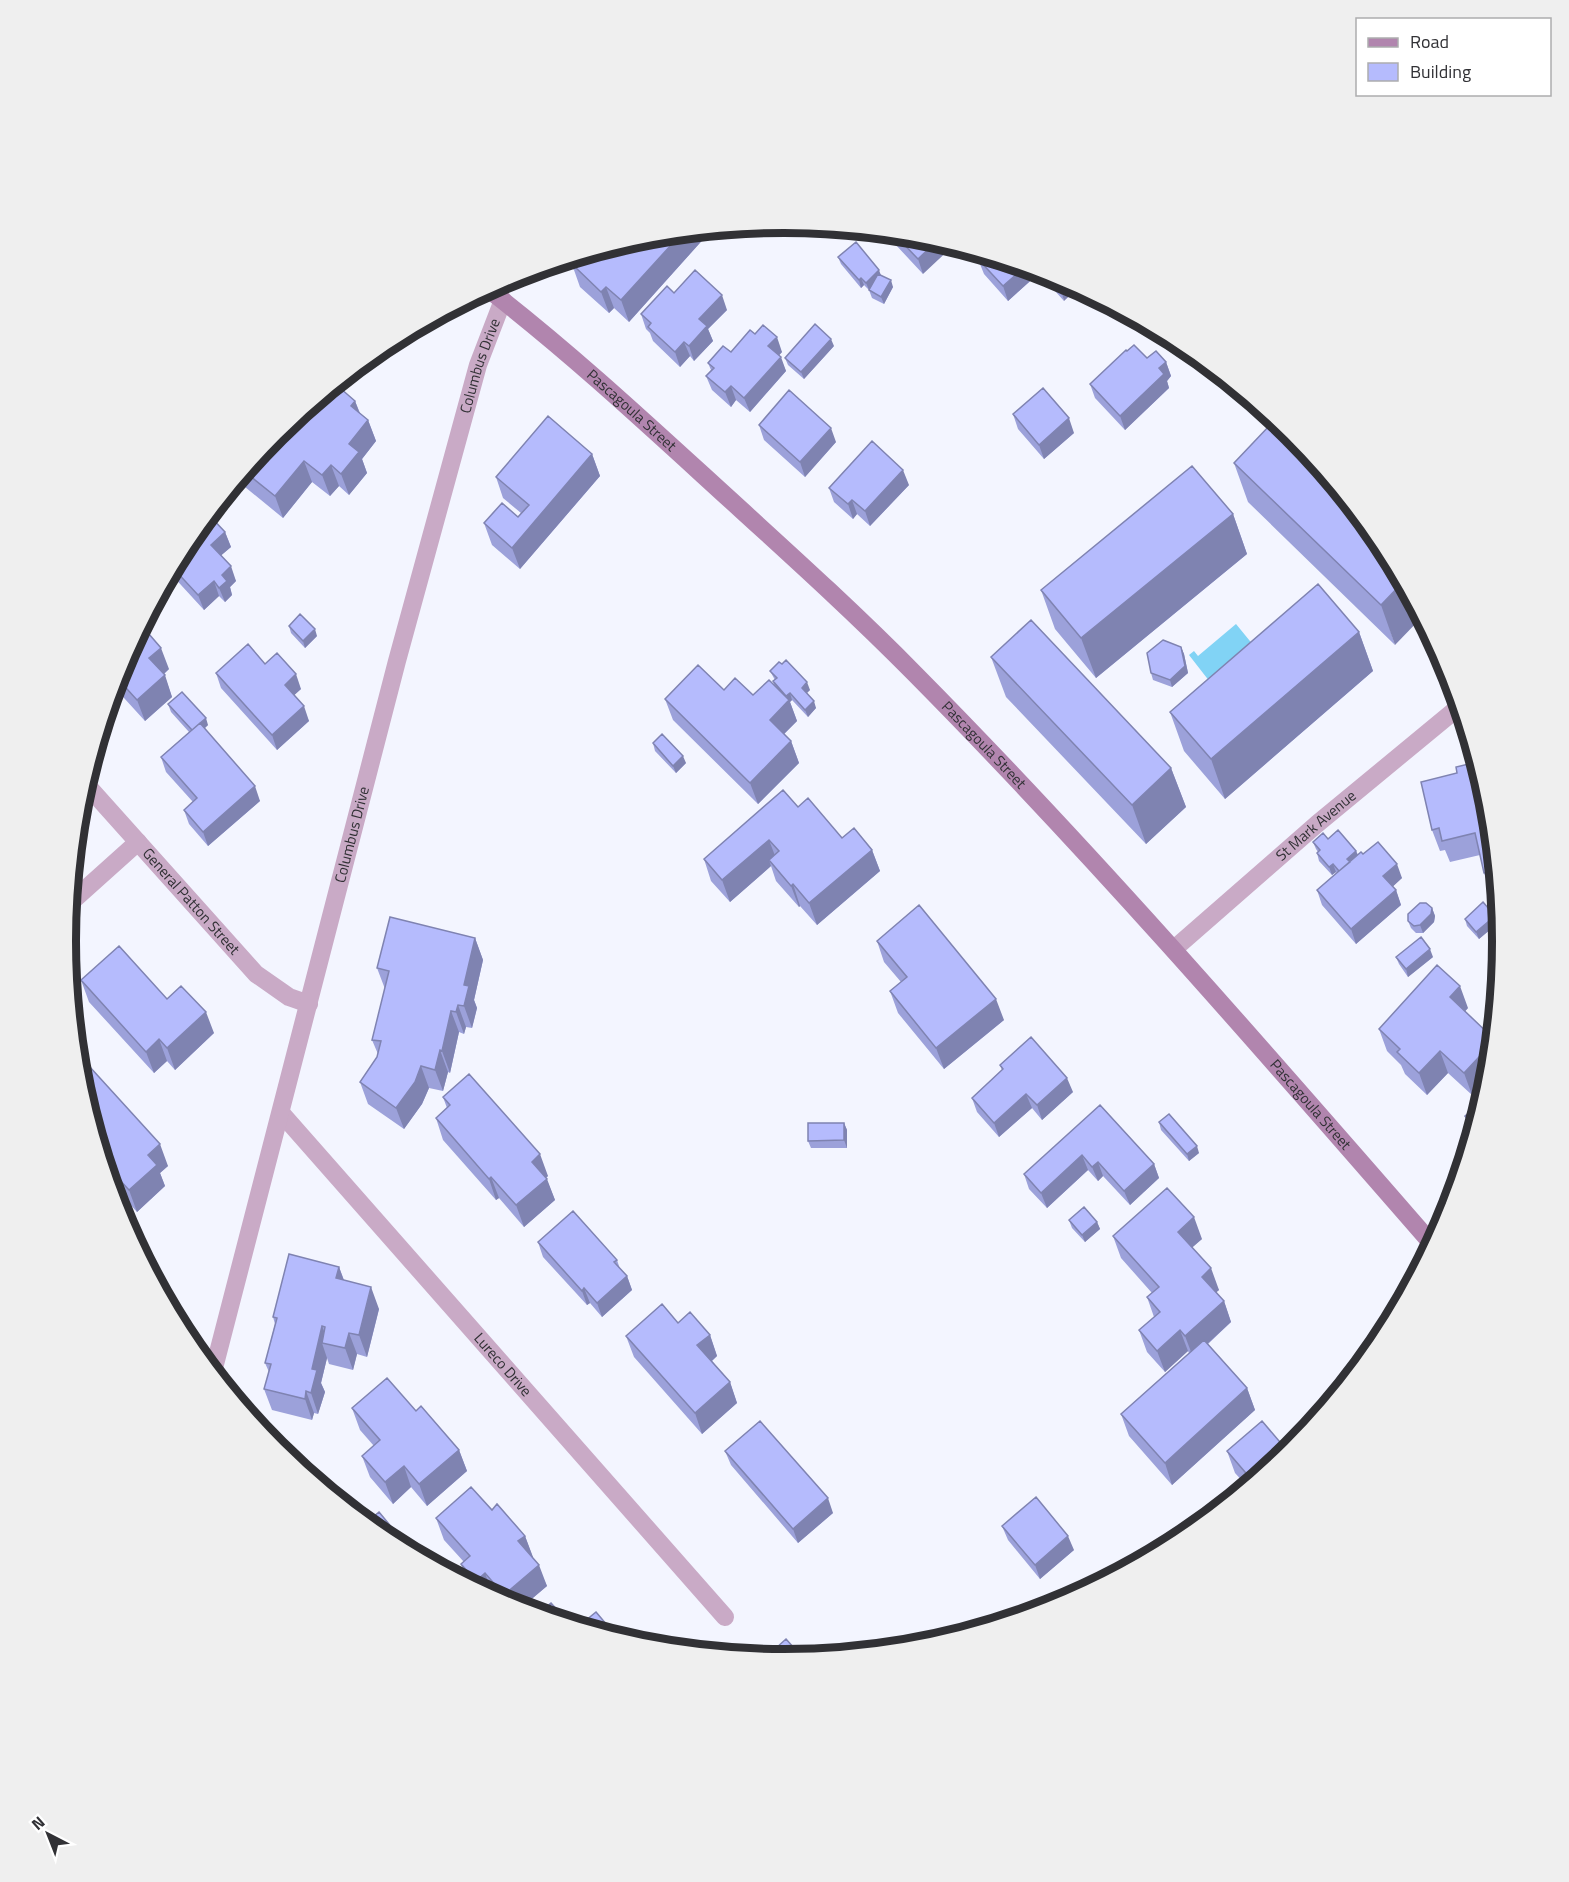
<svg xmlns="http://www.w3.org/2000/svg" width="1569" height="1882" font-family="'Titillium Web',sans-serif">
<style>
.water{fill:#81d3f5}
.lines{fill:none;stroke-linecap:round;stroke-linejoin:round}
.street{stroke:#c9aac6;stroke-width:18}
.secondary{stroke:#b185ae;stroke-width:18}
.wall{fill:#9ca1da}
.shaded-wall{fill:#7f83b1}
.building{fill:#b5bbfd;stroke:#7f83b1;stroke-width:1.5}
.labels{text-anchor:middle;stroke-width:6;stroke-linejoin:round;paint-order:stroke}
.street-label{font-size:15px;fill:#313135;stroke:#fff}
.rim{fill:none;stroke:#313135;stroke-width:8}
</style>
<rect width="100%" height="100%" fill="#f3f5ff"/>
<!-- water -->
<path class="water" d="M1236,624l18,22 -44,36 -21,-27 5,-4 4,5z"/>
<g class="lines">
<!-- street -->
<g class="street">
<path id="s1" d="M85,783l171,191 33,23 20,7"/>
<path d="M70,903l68,-61"/>
<path id="s2" d="M1174,949l143,-125 143,-118"/>
<path id="s3" d="M282,1114l443,503"/>
<path id="s4" d="M213,1372l184,-711 81,-296 25,-65"/>
</g>
<!-- secondary -->
<path class="secondary" id="s5" d="M488,289c75,58 145,122 215,186 71,65 144,130 212,199 181,183 349,377 518,571"/>
</g>
<!-- wall -->
<path class="wall" d="M706,230l1,5 -78,87 -15,-14 -5,5 -29,-26 -6,-17 -2,-2 -3,-9 76,-23z
M891,233l34,3 -2,38 -28,-30z
M984,254l53,16 1,4 -30,27 -24,-27 -6,-15z
M838,257l43,18 12,12 -9,17 -12,-6 -3,-8 1,-1 -1,1 -5,-5 -3,3 -20,-24z
M1059,277l5,24 -9,-10 -3,-7z
M674,293l53,17 -19,19 5,12 -19,20 -4,-5 -10,11 -27,-26 -3,-8 -4,-4 -5,-15z
M755,334l27,18 -3,3 7,16 -36,41 -14,-12 -5,7 -19,-17 -6,-14 5,-6 -3,-7 23,-11z
M834,346l-30,33 -16,-14 -3,-7z
M1127,351l20,7 19,4 5,14 -4,5 2,7 -44,42 -30,-32 -5,-14z
M335,394l20,7 5,12 8,7 8,21 -14,18 5,14 -18,22 -10,-9 -9,10 -18,-14 -29,36 -38,-31 -4,-11 36,-43z
M1013,414l61,19 -30,26 -26,-30z
M759,425l77,17 -31,35 -41,-37z
M592,454l8,22 -80,93 -28,-24 -8,-22 34,-6 3,-4 -18,-15 -7,-21z
M1234,463l117,41 44,141 -147,-143z
M909,485l-39,41 -13,-12 -4,5 -19,-17 -5,-14z
M1233,514l14,40 -151,124 -41,-49 -14,-39z
M225,532l6,15 -10,8 15,26 -6,6 2,8 -7,7 -6,-6 -15,14 -34,-37 17,-31z
M289,626l28,10 -12,12 -14,-15z
M1359,632l14,39 -148,128 -41,-48 -14,-39z
M1181,647l3,7 4,19 -16,14 -19,-7 -2,-7z
M991,657l180,111 15,39 -40,37 -140,-147z
M265,664l36,25 -7,6 15,26 -32,29 -56,-62 -5,-15z
M121,666l48,3 -5,5 8,23 -27,24 -31,-34z
M770,671l40,19 -4,3 10,15 -8,9 -16,-17 -2,2 7,19 -13,13 7,7 8,22 -41,41 -85,-84 -8,-21 59,-9 29,5 21,-10 -1,-4 2,-1z
M168,704l40,21 -4,4 56,72 -52,45 -19,-22 -5,-14 9,-8 -27,-30 -5,-15 28,-25 -18,-20z
M653,743l33,20 -10,10 -21,-22z
M1489,801l9,92 -6,2 -8,-22 -4,-18 -30,7 -5,-12 -5,1 -8,-21z
M798,807l44,31 30,12 8,21 -63,54 -17,-19 -1,1 -23,-26 -5,-15 -41,36 -19,-21 -7,-22z
M1328,839l28,12 2,4 5,-1 39,24 -10,9 4,3 5,15 -45,39 -34,-39 -5,-15 20,-17 -1,-1 -4,3 -13,-14 -2,-8 1,-1 -2,-3 -3,-7z
M1432,908l3,8 -1,6 -11,11h-7l-5,-5 -3,-7z
M1495,916l3,7 -19,16 -12,-13 -2,-7z
M475,938l8,22 -9,40 3,8 -5,20 -6,-1 -2,7 -5,-2 -9,41 -2,-1 -5,19 -14,-3 -7,16 -18,25 -36,-25 -8,-22 17,-25 1,-3 -6,-14 13,-51 -8,-21z
M877,941l127,79 -60,49 -46,-56 -8,-22 11,-9 -17,-20z
M1396,957h37l-25,20 -9,-13z
M81,980l86,19 47,34 -39,37 -8,-9 -13,12 -65,-71z
M1468,1008l-3,3 28,27 -3,38 -18,19 -24,-22 -21,22 -22,-21 -4,-9 -14,-14 -8,-22z
M1000,1065l73,27 -31,28 -10,-12 -33,29 -22,-25 -5,-14 30,-28z
M80,1081l88,85 -8,7 5,13 -28,26 -26,-29z
M443,1097l105,79 -2,2 9,22 -31,27 -25,-29 -3,2 -53,-60 -7,-22 11,-10z
M1484,1100l-12,36 -7,-20z
M1100,1105l54,59 5,14 -29,27 -27,-29 -5,5 -10,-11 -41,38 -18,-19 -5,-15z
M1159,1122l40,31 -10,8 -28,-31z
M844,1123l3,7v18h-36l-3,-7z
M1069,1220l28,2 3,7 -15,13 -13,-14z
M1113,1236l89,3 -10,8 27,43 -3,2 8,9 7,21 -23,22 39,44 8,22 -83,75 -43,-49 -8,-22 68,-61 -1,-2 -23,21 -18,-20 -8,-22 15,-13 -7,-20 5,-4 -31,-35z
M538,1242l79,18 3,9 7,7 5,14 -30,27 -12,-14 -3,2 -44,-48z
M339,1267l5,13 35,29 -12,48 -10,-3 -4,16 -24,-6 -2,-6 -6,25 4,9 -7,22 -4,-1 -2,7 -40,-10 -8,-21 5,-17 -4,-9 10,-39 -2,-7z
M678,1323l32,12 7,21 -5,5 18,21 7,21 -35,31 -68,-77 -8,-21z
M352,1408l64,3 43,39 8,21 -40,35 -16,-19 -18,17 -23,-27 -8,-21 12,-10 -14,-16z
M1285,1448l7,1 -67,56 -1,-3 21,-18 -10,-11 -8,-22z
M725,1451l108,62 -35,30 -67,-78z
M492,1510l33,26 8,22 14,28 -26,22 -12,-3 -15,-8 -1,-2h-1l-24,-13 -7,-18 3,-2 -20,-22 -8,-22z
M1002,1526l72,24 -34,29 -32,-39z"/>
<!-- shaded-wall -->
<path class="shaded-wall" d="M706,230l1,5 -78,87 -8,-22 61,-67z
M938,240l16,5 -31,29 -5,-15z
M1025,267l12,3 1,4 -30,27 -5,-15z
M879,270l3,8 -13,12 -3,-7z
M861,278l3,7 -3,3 -2,-8z
M891,280l2,7 -9,17 -3,-7z
M1072,284l7,3 -15,14 -2,-7z
M606,287l8,21 -5,5 -8,-21z
M722,295l5,15 -19,19 5,12 -19,20 -5,-15 10,-27z
M777,337l5,15 -8,9 -6,-15z
M831,339l3,7 -30,33 -3,-7z
M684,342l6,14 -10,11 -5,-15z
M781,357l5,14 -36,41 -6,-14z
M1166,362l5,14 -4,5 2,7 -44,42 -5,-14 39,-48z
M731,386l5,14 -5,7 -6,-15z
M355,401l8,21 -12,-16z
M1069,418l5,15 -30,26 -5,-14z
M368,420l8,21 -14,18 5,14 -18,22 -8,-21 8,-30z
M831,428l5,14 -31,35 -5,-15z
M592,454l8,22 -80,93 -8,-21z
M304,461l8,21 -29,36 -8,-22z
M331,465l8,21 -9,10 -8,-21z
M903,470l6,15 -39,41 -5,-15z
M852,500l5,14 -4,5 -5,-15z
M1233,514l14,40 -151,124 -15,-40z
M225,532l6,15 -14,12 -6,-14z
M231,566l5,15 -6,6 2,8 -7,7 -6,-14 3,-13z
M214,581l5,15 -15,14 -6,-15z
M1403,582l19,35 -27,28 -14,-40z
M315,629l2,7 -12,12 -2,-7z
M1359,632l14,39 -148,128 -14,-40z
M1181,647l3,7 4,19 -16,14 -2,-7z
M161,648l8,21 -12,11 -8,-22z
M296,674l5,15 -11,10 -5,-14z
M165,675l7,22 -27,24 -8,-21z
M807,682l3,8 -6,6 -2,-8z
M790,693l2,7 -2,2 7,19 -20,20 -7,-21 18,-19 -2,-5z
M814,701l2,7 -8,9 -3,-7z
M304,706l5,15 -32,29 -5,-15z
M206,718l2,7 -14,13 -2,-8z
M791,741l8,22 -41,41 -8,-21z
M683,756l3,7 -10,10 -3,-7z
M1171,768l15,39 -40,37 -14,-39z
M255,786l5,15 -52,45 -5,-14z
M769,840l8,21 -8,-1 2,6 -41,36 -8,-22z
M872,850l8,21 -63,54 -8,-22z
M1356,851l3,7 -8,7 -4,-6z
M1333,864l3,8 -4,3 -3,-8z
M1397,864l5,14 -14,13 -5,-15z
M793,884l7,22 -1,1 -8,-21z
M1396,890l5,15 -45,39 -5,-15z
M1432,908l3,8 -1,6 -11,11 -3,-8z
M1495,916l3,7 -19,16 -3,-7z
M475,938l8,22 -9,40 3,8 -5,20 -8,-22v-21z
M1430,949l3,8 -25,20 -2,-8z
M1460,986l8,22 -10,11 -8,-22z
M996,999l8,21 -60,49 -8,-21z
M458,1005l8,22 -2,7 -8,-22z
M451,1011l8,21 -9,41 -8,-22z
M206,1012l8,21 -39,37 -8,-22z
M159,1039l8,22 -13,12 -8,-21z
M1493,1042l-3,34 -18,19 -8,-22z
M440,1050l8,22 -5,19 -8,-21z
M1440,1051l8,22 -21,22 -8,-22z
M421,1066l8,22 -7,16 -18,25 -8,-21z
M1067,1078l6,14 -31,28 -5,-15z
M1026,1094l6,14 -33,29 -5,-14z
M844,1123l3,7v18l-3,-8z
M160,1144l8,22 -8,7 5,13 -28,26 -8,-22 19,-35z
M1197,1146l2,7 -10,8 -2,-7z
M540,1154l8,22 -9,7 -7,-21z
M1082,1155l6,15 -41,38 -6,-15z
M1098,1162l5,14 -5,5 -6,-14z
M1154,1164l5,14 -29,27 -6,-14z
M491,1177l8,21 -3,2 -7,-21z
M547,1179l8,21 -31,27 -8,-22z
M1194,1217l8,22 -16,14 -8,-21z
M1097,1222l3,7 -15,13 -3,-7z
M339,1267l8,22 -11,-11z
M1211,1268l8,22 -9,8 -8,-21z
M627,1276l5,14 -30,27 -5,-14z
M371,1287l8,22 -12,48 -8,-22z
M584,1288l6,15 -3,2 -5,-14z
M1224,1301l7,21 -38,35 -8,-21z
M322,1326l7,18 -7,-1 5,15 -6,25 4,9 -7,22 -7,-21 1,-24z
M1180,1330l8,21 -23,21 -8,-21z
M349,1333l8,21 -4,16 -8,-22z
M710,1335l7,21 -12,11 -8,-22z
M730,1382l7,21 -35,31 -7,-21z
M1247,1388l8,22 -83,75 -7,-22z
M306,1391l8,22 -2,7 -7,-21z
M459,1450l8,21 -40,35 -8,-22z
M404,1466l7,21 -18,17 -8,-22z
M828,1498l5,15 -35,30 -5,-14z
M398,1535l2,7 -3,3 -7,-4z
M525,1536l8,21 -7,6 -8,-22z
M1068,1536l6,14 -34,29 -5,-14z
M539,1565l8,21 -26,22 -13,-4 -4,-9z
M485,1573l8,22h-1l-13,-7 -3,-7z"/>
<!-- building -->
<path class="building" d="M682,233l-61,67 -15,-13 -5,5 -28,-27 5,-6 -2,-2 69,-21z
M893,233l32,3 13,4 -20,19z
M856,242l23,28 -13,13 -5,-5 -2,2 -21,-23z
M984,254l41,13 -22,19 -25,-27z
M695,270l27,25 -23,24 8,7 -18,20 -5,-4 -9,10 -27,-25 3,-4 -10,-9 26,-28 7,7z
M878,274l13,6 -10,17 -12,-7z
M1059,277l13,7 -10,10 -10,-10z
M815,324l16,15 -30,33 -16,-14z
M763,325l14,12 -9,9 13,11 -37,41 -13,-12 -6,6 -19,-16 8,-8 -6,-5 15,-17 8,6 19,-22 5,4z
M1134,345l13,13 9,-7 10,11 -7,6 5,6 -44,42 -30,-32 36,-34 1,1z
M340,388l15,13 -4,5 17,14 -19,24 10,8 -18,22 -10,-9 -9,10 -18,-14 -29,35 -30,-24 32,-39 53,-44 5,5z
M1043,388l26,30 -30,27 -26,-31z
M789,390l42,38 -31,34 -41,-37z
M548,416l44,38 -80,94 -28,-25 18,-20 16,14 11,-12 -33,-28z
M1270,425l81,79 31,38 21,40 -22,23 -147,-142z
M872,441l31,29 -38,41 -13,-11 -4,4 -19,-16z
M1192,466l41,48 -152,124 -40,-48z
M209,515l16,17 -14,13 20,21 -9,9 5,6 -8,7 -5,-7 -16,14 -25,-27 14,-26z
M1318,584l41,48 -148,127 -41,-47z
M300,614l15,15 -12,12 -14,-15z
M1031,620l140,148 -39,37 -141,-148z
M142,626l19,22 -12,10 16,17 -28,25 -20,-22 4,-12z
M1163,640l18,7 4,19 -15,14 -19,-7 -4,-20z
M248,644l17,20 12,-11 19,21 -11,11 19,21 -32,29 -56,-62z
M786,660l21,22 -5,6 12,13 -9,9 -15,-17 -4,3 -13,-15 4,-3 -7,-7 9,-9 3,2z
M698,665l26,25 11,-12 18,17 16,-15 20,20 -19,20 21,21 -41,42 -85,-84z
M182,692l24,26 -14,12 -24,-26z
M200,723l55,63 -52,46 -19,-22 13,-12 -36,-41z
M662,734l21,22 -10,10 -20,-23z
M1477,762l12,39 7,70 -12,2 -9,-40 -33,8 -3,-13 -7,2 -11,-48 36,-9 -1,-6z
M783,790l15,17 10,-9 34,40 12,-10 18,22 -63,53 -16,-19 -2,2 -22,-26 10,-9 -10,-11 -47,40 -18,-21z
M1338,830l18,21 -9,8 3,3 -11,9 -6,-7 -4,3 -12,-14 3,-3 -7,-8 10,-9 5,6z
M1378,842l19,22 -14,12 13,14 -45,39 -34,-39 44,-38 2,2z
M1483,902l12,14 -19,16 -11,-13z
M1420,903h6l6,5 -1,6 -11,11 -6,1 -6,-5v-7z
M919,905l77,94 -60,49 -46,-57 17,-14 -30,-36z
M390,917l85,21 -11,47 5,1 -5,20 -6,-1 -2,7 -5,-1 -9,40 -2,-1 -5,20 -14,-4 -6,16 -19,26 -36,-26 17,-25 4,-16 -9,-1 17,-69 -12,-3z
M1421,937l9,12 -24,20 -10,-12z
M119,946l48,53 14,-13 25,26 -39,36 -8,-9 -13,13 -65,-72z
M1437,965l23,21 -10,11 43,41v4l-29,31 -24,-22 -21,22 -22,-21 3,-3 -21,-20z
M1031,1037l36,41 -30,27 -11,-11 -32,29 -22,-25 31,-29 -3,-4z
M89,1066l71,78 -12,11 9,10 -28,25 -24,-26 -25,-83 -1,-6z
M469,1074l71,80 -8,8 15,17 -31,26 -25,-28 -2,2 -53,-61 14,-13 -7,-8z
M1484,1100l-9,28 -10,-12z
M1100,1105l54,59 -30,27 -26,-29 -6,5 -10,-12 -41,38 -17,-19z
M1169,1114l28,32 -10,8 -28,-32z
M808,1123h36v17l-36,1z
M1167,1188l27,29 -16,15 33,36 -9,9 22,24 -39,35 -5,-6 -23,21 -18,-21 21,-18 -13,-15 12,-10 -46,-51z
M1084,1207l13,15 -15,13 -13,-15z
M573,1211l44,49 -3,2 13,14 -30,27 -13,-15 -2,3 -44,-49z
M289,1254l50,13 -3,11 35,9 -12,48 -10,-2 -4,15 -23,-5 3,-16 -3,-1 -10,43 5,1 -6,23 -5,-2 -1,8 -41,-10 7,-25 -6,-1 12,-45 -4,-1z
M662,1304l16,19 12,-11 20,23 -13,10 33,37 -35,31 -69,-77z
M1204,1340l43,48 -82,75 -44,-49z
M387,1378l29,33 5,-5 38,44 -40,34 -15,-18 -19,16 -23,-26 18,-16 -28,-32z
M760,1421l68,77 -35,31 -68,-78z
M1262,1421l23,27 11,-9 3,3 -7,7 -67,55 -1,-2 27,-23 -24,-28z
M471,1487l21,23 5,-6 28,32 -7,5 21,24 -35,30 -19,-22 -9,8 -15,-17 9,-8 -34,-38z
M1036,1497l32,39 -33,29 -33,-39z
M379,1512l19,23 -8,6 -5,-3 -19,-15z
M551,1603l17,19 -30,-8z
M596,1612l22,26 -39,-12z
M786,1639l17,19 -19,1 -19,-1z"/>
<g class="labels">
<!-- street labels -->
<g class="street-label">
<text dy="5" stroke="none"><textPath href="#s4" startOffset="1041">Columbus Drive</textPath></text>
<text dy="5" stroke="none"><textPath href="#s5" startOffset="188">Pascagoula Street</textPath></text>
<text dy="5" stroke="none"><textPath href="#s5" startOffset="674">Pascagoula Street</textPath></text>
<text dy="5" stroke="none"><textPath href="#s2" startOffset="188">St Mark Avenue</textPath></text>
<text dy="5" stroke="none"><textPath href="#s4" startOffset="555">Columbus Drive</textPath></text>
<text dy="5" stroke="none"><textPath href="#s1" startOffset="159">General Patton Street</textPath></text>
<text dy="5" stroke="none"><textPath href="#s5" startOffset="1160">Pascagoula Street</textPath></text>
<text dy="5" stroke="none"><textPath href="#s3" startOffset="334">Lureco Drive</textPath></text>
</g>
</g>
<!-- crop -->
<path d="M0 0H1569V1882H0ZM76 941a708 708 0 1 1 1416 0a708 708 0 1 1-1416 0Z" fill="#efefef" fill-rule="evenodd"/>
<path class="rim" d="M76 941a708 708 0 1 1 1416 0a708 708 0 1 1-1416 0Z"/>
<!-- legend -->
<rect x="1356" y="18" width="195" height="78" fill="#ffffff" stroke="#adadae" stroke-width="1.5"/>
<rect x="1368" y="38" width="30" height="9" fill="#b185ae" stroke="#adadae" stroke-width="1.5"/>
<text x="1410" y="48" font-size="18" fill="#313135">Road</text>
<rect x="1368" y="63" width="30" height="18" fill="#b5bbfd" stroke="#adadae" stroke-width="1.5"/>
<text x="1410" y="78" font-size="18" fill="#313135">Building</text>
<!-- north arrow -->
<g transform="translate(48 1834) rotate(318)" stroke="#ffffff" stroke-width="4.5" paint-order="stroke">
<path d="M0-4.5L10 22L0 15L-10 22Z" fill="#313135"/>
<text y="-9" font-size="16" font-weight="bold" text-anchor="middle" fill="#313135">N</text>
</g>
</svg>
